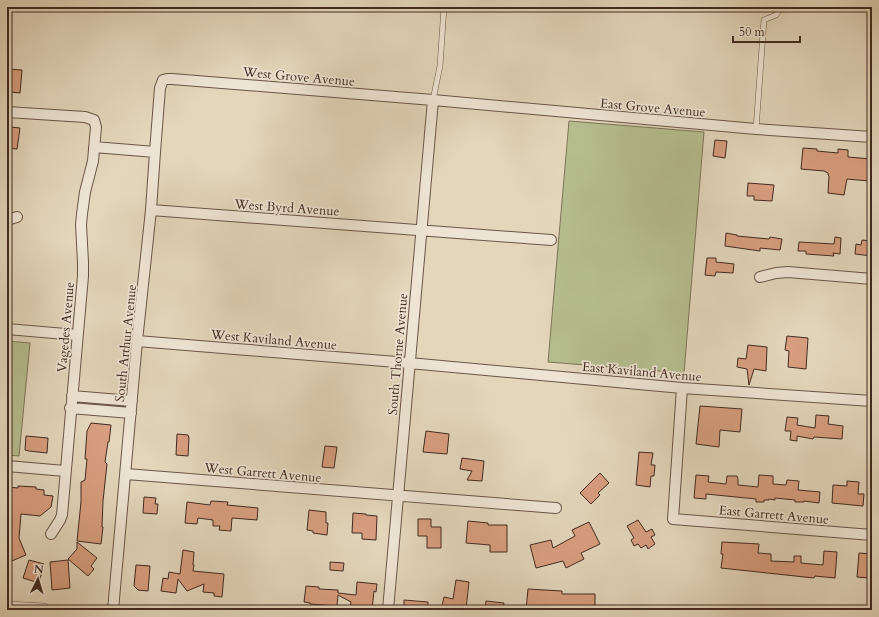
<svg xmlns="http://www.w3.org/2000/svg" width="879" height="617" font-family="Cardo,serif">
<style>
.green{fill:#b5bd8f;stroke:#7c7458}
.building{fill:#d79e7f;stroke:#422a20}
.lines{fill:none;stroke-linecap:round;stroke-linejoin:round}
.service-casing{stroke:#6a5547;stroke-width:6}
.minor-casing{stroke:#6a5547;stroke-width:12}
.tertiary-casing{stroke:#6a5547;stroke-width:14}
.service{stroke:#ede4d3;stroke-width:5}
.minor{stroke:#ede4d3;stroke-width:10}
.tertiary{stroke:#ede4d3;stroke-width:13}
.labels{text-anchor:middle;stroke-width:3.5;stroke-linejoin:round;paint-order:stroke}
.street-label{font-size:13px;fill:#422a20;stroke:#ede4d3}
</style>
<rect width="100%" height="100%" fill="#e3d6bb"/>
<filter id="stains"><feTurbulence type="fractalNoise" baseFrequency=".005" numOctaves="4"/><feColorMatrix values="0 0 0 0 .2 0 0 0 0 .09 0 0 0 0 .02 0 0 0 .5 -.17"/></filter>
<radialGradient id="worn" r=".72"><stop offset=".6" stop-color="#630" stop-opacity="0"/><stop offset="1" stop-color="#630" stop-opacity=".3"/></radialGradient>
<!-- green -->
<path class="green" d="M569,121l135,11 -20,241 -136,-11z
M7,341l23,2 -11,113 -12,-1z"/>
<!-- building -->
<path class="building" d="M7,69l15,1 -2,23 -10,-1v-4h-3z
M10,127l10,1 -3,21 -10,-1v-18h2z
M715,140l12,1 -2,17 -12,-2z
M803,148l14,1v2l21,2v-4l10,1v7l23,2 -2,22 -22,-2 -3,16 -16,-2 1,-17 -1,-1v-2l-4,-2 -23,-2z
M748,183l26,2 -2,16 -18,-1v-4h-7z
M726,233l11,2v1l32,3 1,-2 12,2 -2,11 -20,-2v3l-35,-5z
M835,237l6,1 -1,16 -7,-1 1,3 -28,-2v-3h-8l1,-9 35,2z
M862,240l9,1 1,15 -17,-2 1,-10 5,1z
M707,258h9v4l18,2 -1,9 -17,-1 -1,4 -10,-1z
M787,336l21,2 -2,31 -18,-2 1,-16 -4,-1z
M748,345l19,2 -1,24 -12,-2 -5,16 -2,-16 -10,-2 1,-9 8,1z
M700,406l42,3 -2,23 -20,-2 -1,17 -23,-3z
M816,415l13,1 -1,8 15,2 -1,13 -28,-2 -1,2 -16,-3v5l-7,-1 1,-9h-6l2,-14 11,1 -1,7 18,3z
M91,423l20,2 -2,17h-1l-3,20 2,2 -4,37 -1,26h1l-2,17 -24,-3 4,-39v-20l4,-2 2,-21h-2l2,-28z
M426,431l23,3 -2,20 -24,-2z
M177,434l11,1 1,3 -1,18 -12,-1z
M26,436l22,2 -1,15 -18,-2 -4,-1z
M325,446l12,1 -3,21 -12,-1z
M639,452l14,1 -2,12h4l-1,11h-3l-1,11 -14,-2z
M462,458l22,3 -2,20 -15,-1 5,-9 -12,-2z
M600,473l9,10 -11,10 2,2 -9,9 -11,-11z
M696,475l13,1 -1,6 18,2 1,-8h10l1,3v6l20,2 1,-12 14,1v8l13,1 1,-5 12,1 -1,9 22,2 -1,11 -15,-2v1h-9v-2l-20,-2v2l-6,-1v1h-5v2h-8v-3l-50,-5v5l-12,-1z
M847,481l12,1 -1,12h6l-1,12 -31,-3 1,-18 14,1z
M18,486l18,1v2l8,1v5l9,1 -2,11 -11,9 -19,-2 -2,24 7,17 -19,8v-76l11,1z
M144,497l12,1 -1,6h3l-1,10 -14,-1z
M211,501l17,1 -1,3 31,3 -1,12 -25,-2 -1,13 -12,-1 1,-4h-7v-6l-15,-2 -1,6 -12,-1 2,-21 23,3z
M309,510l17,2v11h2l-1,12 -14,-2v-2l-6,-1z
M353,513l13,1v1l11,1 -1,24 -14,-1v-6h-10z
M418,519h13v8h10v21h-14v-12h-9z
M638,520l8,12 6,-3 3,6 -4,2 4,7 -7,5 -2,-4 -5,3 -3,-4 -4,2 -3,-6 3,-2 -7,-12z
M468,521l20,2v2h19v27h-17v-7l-24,-2z
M589,522l11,22 -19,9 3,6 -18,9 -3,-7 -27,7 -6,-23 21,-5 2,8 22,-12 -3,-6z
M77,542l20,16 -6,8 3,3 -6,7 -20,-17 9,-10z
M722,542l37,2 -1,9 13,1v7l23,1v-6h7v7l22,2 1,-14 13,1 -2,26 -20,-2 -1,2 -93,-10 2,-14h-2z
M183,550l11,2 -1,13h1l-1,6 31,3 -2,23 -8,-1v-3l-11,-1 1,-8 -17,7 -9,-12 -2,14 -15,-2 2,-13 5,1 1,-7 11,2z
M859,553l13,1v11h-2l-1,13 -12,-1z
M29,560l15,4 -5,19 -16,-5z
M68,560l2,28 -18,2 -2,-28z
M330,562l14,1 -1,8 -13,-1z
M136,565l14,1 -2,25 -10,-1 -4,-4z
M456,580l13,2 -3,27 -24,-3 2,-9 9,2z
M357,582l20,2 -1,8 -2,-1 -2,19 -22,-1 1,-7 -13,-7 -1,11 -27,-2v-1l-6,-1 2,-16 13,1v2l19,1v3l18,2z
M528,589l34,2v3h33v16h-69z
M404,600l24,2v8h-24z
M486,601l18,2 -1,7h-18z"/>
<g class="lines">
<!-- service casing -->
<g class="service-casing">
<path id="service" d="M433,100l7,-34 4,-59
M756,129l8,-109 12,-5 6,-8"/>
</g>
<!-- minor casing -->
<g class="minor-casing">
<path id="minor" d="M7,112l78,5 9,3 2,7 -3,34 -8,31 -3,22 -1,11 2,37v14l-21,239 -2,5 -9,14
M94,147l61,5
M151,210l400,30
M7,220l10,-3
M760,277l16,-4 12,-1 84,7
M7,329l70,6
M137,341l272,22 273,25 190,13
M682,388l-9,131 199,16
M72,396l60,5
M70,408l61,5
M7,466l58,5
M126,474l430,34
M113,610l24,-269 14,-131 4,-58 5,-64 3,-8 4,-1h5l261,21 323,29 116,8
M388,610l45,-510"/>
</g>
<!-- tertiary casing -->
<g class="tertiary-casing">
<path id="tertiary" d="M7,608l37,2"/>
</g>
<!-- service -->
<use href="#service" class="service"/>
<!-- minor -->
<use href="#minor" class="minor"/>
<!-- tertiary -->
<use href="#tertiary" class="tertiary"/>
</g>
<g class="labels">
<!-- street labels -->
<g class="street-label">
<text transform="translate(299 76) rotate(5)" y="5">West Grove Avenue</text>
<text transform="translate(653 107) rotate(5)" y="5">East Grove Avenue</text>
<text transform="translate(287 207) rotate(4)" y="5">West Byrd Avenue</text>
<text transform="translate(65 327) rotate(-85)" y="5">Vagedes Avenue</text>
<text transform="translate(274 339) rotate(5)" y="5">West Kaviland Avenue</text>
<text transform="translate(125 343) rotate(-84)" y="5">South Arthur Avenue</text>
<text transform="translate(397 354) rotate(-85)" y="5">South Thorne Avenue</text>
<text transform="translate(642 371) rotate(5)" y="5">East Kaviland Avenue</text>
<text transform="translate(263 472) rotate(5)" y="5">West Garrett Avenue</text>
<text transform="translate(774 514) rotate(5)" y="5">East Garrett Avenue</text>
</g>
</g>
<!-- margin -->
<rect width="879" height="617" fill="none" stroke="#e3d6bb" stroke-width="24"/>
<rect x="8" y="8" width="863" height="601" fill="none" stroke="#422a20" stroke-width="2"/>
<rect x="12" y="12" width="855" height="593" fill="none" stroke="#422a20"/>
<!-- north arrow -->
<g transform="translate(38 579) rotate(5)" stroke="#ede4d3" stroke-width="3" paint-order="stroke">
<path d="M0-3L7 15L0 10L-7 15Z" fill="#422a20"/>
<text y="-6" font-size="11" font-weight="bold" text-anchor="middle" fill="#422a20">N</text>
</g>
<!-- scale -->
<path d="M733 36v6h67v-6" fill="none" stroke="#422a20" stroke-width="2"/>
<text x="739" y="36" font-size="12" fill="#422a20" stroke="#ede4d3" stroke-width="3" paint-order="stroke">50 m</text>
<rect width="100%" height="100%" filter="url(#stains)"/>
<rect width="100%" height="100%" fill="url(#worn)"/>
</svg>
